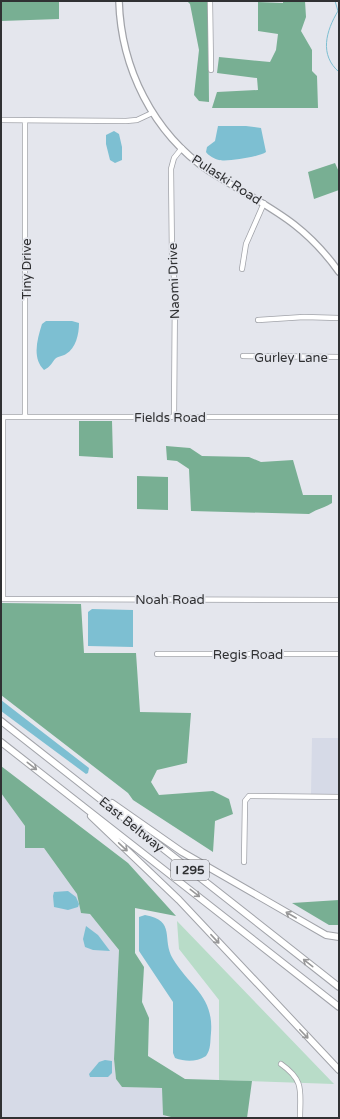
<svg xmlns="http://www.w3.org/2000/svg" width="340" height="1119" font-family="'Varela Round',sans-serif">
<style>
.built{fill:#d6dae7}
.green{fill:#b8dcc8}
.forest{fill:#78af93}
.water{fill:#7dbfd2}
.lines{fill:none;stroke-linecap:round;stroke-linejoin:round}
.stream{stroke:#7dbfd2;stroke-width:1}
.minor-casing{stroke:#a1a3a9;stroke-width:6}
.major-casing{stroke:#a1a3a9;stroke-width:8}
.highway-casing{stroke:#a1a3a9;stroke-width:8}
.minor{stroke:#fff;stroke-width:4.5}
.major{stroke:#fff;stroke-width:5.5}
.highway{stroke:#fff;stroke-width:6}
.oneway{stroke:#989899}
.labels{text-anchor:middle;stroke-width:3.5;stroke-linejoin:round;paint-order:stroke}
.shield{fill:#e4e6ed;stroke:#66676b;stroke-width:1}
.shield-label{font-size:12px;font-weight:bold;fill:#303133}
.street-label{font-size:13px;fill:#303133;stroke:#e4e6ed}
</style>
<rect width="100%" height="100%" fill="#e4e6ed"/>
<!-- built -->
<path class="built" d="M312,738h27v57l-28,-1z
M1,793l24,33v22h19l33,46 4,18 9,2 29,36 -5,109 2,20 6,8 41,1v27l3,1v2h-165z"/>
<!-- green -->
<path class="green" d="M177,921l157,163 -115,-4v-80l-40,-51z"/>
<!-- forest -->
<path class="forest" d="M1,1h58v18l-58,2z
M187,1h21l1,101 -10,-1 -5,-6 5,-45 -9,-46z
M283,1h22l1,16 -5,14 11,19v21l5,5 1,32h-106l5,-16 41,-2 -1,-12 -40,-5 2,-16 51,5 6,-12 2,-16 -20,-3v-29l25,1z
M335,163l4,9v18l-25,9 -6,-27z
M79,421h33l1,37 -34,-2z
M166,446l24,2 12,8 47,1 12,5 32,-2 10,35h29v8c-8,5 -15,6 -23,11l-118,-3 -2,-42 -12,-8 -10,-1z
M137,476l31,1v33l-31,-1z
M1,603l80,1 3,49h52l4,59 51,1 -4,50 -30,7 -6,12 8,13 54,-4 16,8 4,15 -18,7 -2,31 -80,-52 -5,-7 -127,-98z
M1,766l127,97 48,53 -41,-8v45l9,14 -2,35 7,16 -1,38 37,23 67,2 -5,37h-72l-12,-3 -1,-27 -40,-1 -6,-8 -2,-20 5,-109 -29,-36 -9,-1 -4,-19 -33,-46h-19v-22l-24,-33z
M339,900v25h-10l-37,-22z"/>
<!-- water -->
<path class="water" d="M218,126h28l15,2 5,24c-7,5 -39,10 -47,8 -5,-1 -11,-5 -13,-8l1,-5 8,-6z
M114,131l5,3 3,13v13l-7,3 -5,-3 -4,-16v-9z
M46,321h26l7,2c0,11 -3,25 -13,31 -3,2 -8,2 -11,5 -4,5 -5,8 -11,11 -12,-12 -7,-30 -2,-46z
M92,609l41,1v37l-45,-1v-34z
M1,700l88,68 -1,5 -2,1 -85,-63z
M68,891l8,6 3,7 -1,3 -10,3 -14,-3 -1,-11 1,-4z
M145,915c32,6 16,24 28,44 17,28 41,37 38,74 -1,9 0,16 -5,23 -10,6 -20,6 -31,2l-2,-5v-51l-34,-51v-34z
M86,926l12,9 12,16 -17,-1 -8,-3 -2,-8z
M105,1060l7,1v12l-4,4h-18l-1,-3 10,-12z"/>
<g class="lines">
<!-- stream -->
<path class="stream" d="M335,1l3,10c-12,20 -19,44 1,61"/>
<!-- minor casing -->
<g class="minor-casing">
<path id="minor" d="M210,1l1,69
M1,120l125,1 11,-1 15,-7
M242,269l4,-25 18,-41
M258,320l46,-3 35,1
M243,356l96,1
M1,417h338
M25,417v-297
M174,417l1,-129 -3,-31 -1,-88 3,-11 8,-10
M1,599l338,1
M3,599v-182
M157,654h182
M244,862l1,-61 4,-5 90,1
M281,1064c24,17 19,27 19,54"/>
</g>
<!-- major casing -->
<g class="major-casing">
<path id="major" d="M119,1c2,67 34,132 90,170 53,34 92,47 130,101"/>
</g>
<!-- highway casing -->
<g class="highway-casing">
<path id="highway" d="M1,721l338,266
M1,742l338,265
M112,803l70,49 144,83 13,2
M91,816l88,84 160,170"/>
</g>
<!-- minor -->
<use href="#minor" class="minor"/>
<!-- major -->
<use href="#major" class="major"/>
<!-- highway -->
<use href="#highway" class="highway"/>
</g>
<!-- one-way arrows -->
<defs><path id="oneway-shaft" d="M-6 0H5M1.5-3L5.5 0L1.5 3" fill="none" stroke-width="1.6" stroke-linecap="round" stroke-linejoin="round"/></defs>
<g class="oneway">
<use href="#oneway-shaft" transform="translate(32 766) rotate(38)"/>
<use href="#oneway-shaft" transform="translate(123 847) rotate(43)"/>
<use href="#oneway-shaft" transform="translate(195 893) rotate(38)"/>
<use href="#oneway-shaft" transform="translate(291 915) rotate(-150)"/>
<use href="#oneway-shaft" transform="translate(215 939) rotate(47)"/>
<use href="#oneway-shaft" transform="translate(308 963) rotate(-142)"/>
<use href="#oneway-shaft" transform="translate(304 1034) rotate(46)"/>
</g>
<g class="labels">
<!-- shield labels -->
<rect class="shield" x="171" y="860" width="38" height="20" rx="3"/>
<g class="shield-label">
<text x="190" y="874">I 295</text>
</g>
<!-- street labels -->
<g class="street-label">
<text transform="translate(227 179) rotate(33)" y="5">Pulaski Road</text>
<text transform="translate(26 269) rotate(-90)" y="5">Tiny Drive</text>
<text transform="translate(173 281) rotate(-92)" y="5">Naomi Drive</text>
<text x="291" y="362">Gurley Lane</text>
<text x="170" y="422">Fields Road</text>
<text x="170" y="604">Noah Road</text>
<text x="248" y="659">Regis Road</text>
<text transform="translate(132 824) rotate(39)" y="5">East Beltway</text>
</g>
</g>
<!-- border -->
<rect width="340" height="1119" fill="none" stroke="#303133" stroke-width="4"/>
</svg>
